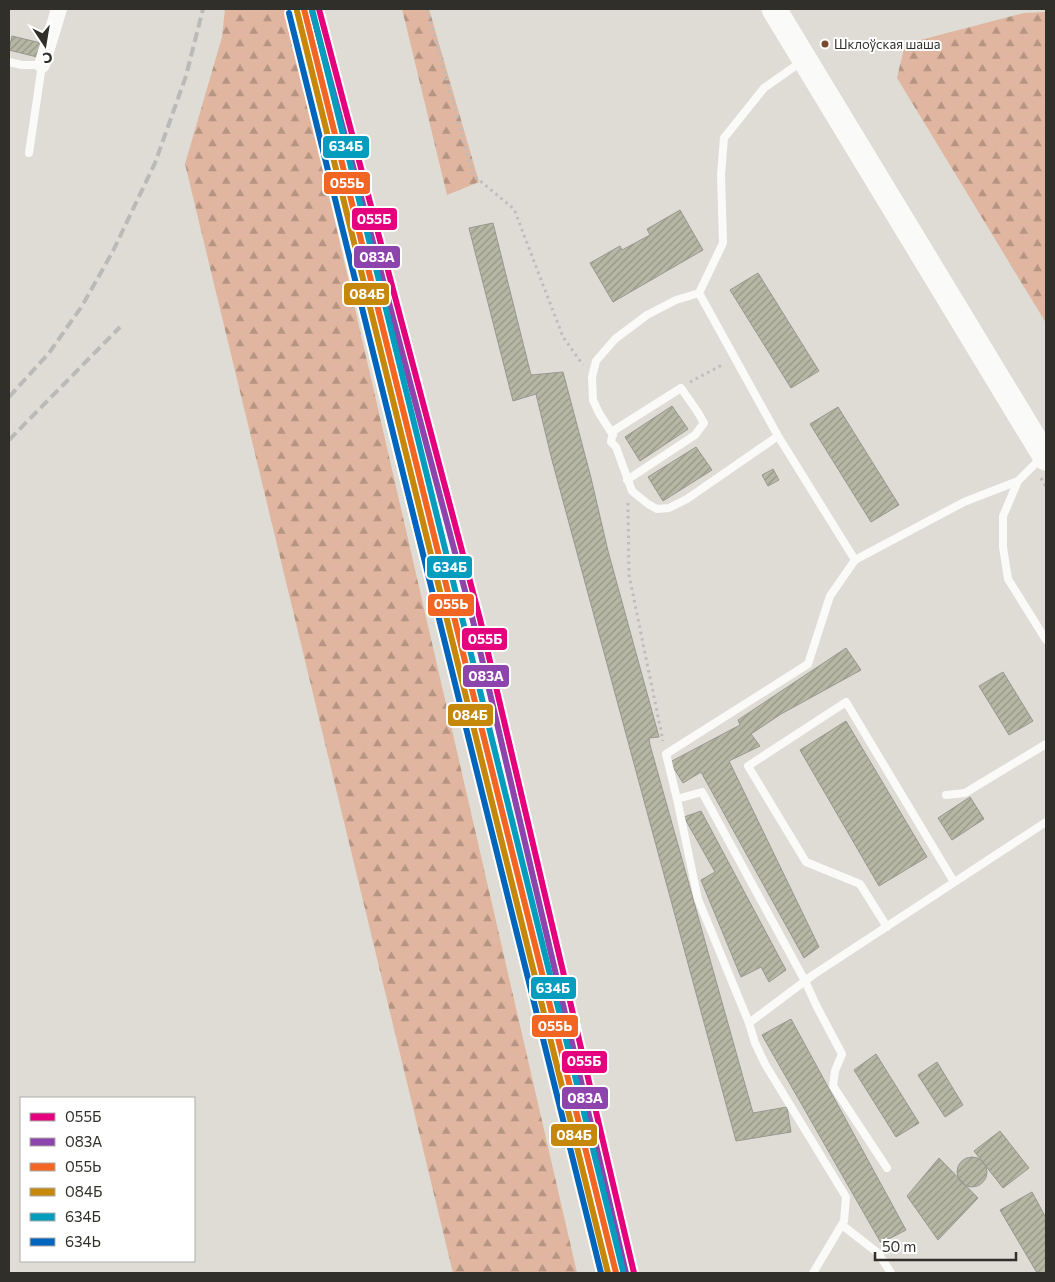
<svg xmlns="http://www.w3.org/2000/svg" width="1055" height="1282" font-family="Commissioner,sans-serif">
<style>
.forest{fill:url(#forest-firs)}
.building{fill:url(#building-hatch);stroke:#989791}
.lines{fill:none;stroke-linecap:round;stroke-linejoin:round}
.path{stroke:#bebdbb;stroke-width:3;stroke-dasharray:2.5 4;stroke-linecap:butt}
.service{stroke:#fafaf9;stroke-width:8}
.minor{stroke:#fafaf9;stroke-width:16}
.primary{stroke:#fafaf9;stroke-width:25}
.rail{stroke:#babab8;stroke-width:4;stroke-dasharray:10 5;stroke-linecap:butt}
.rail-1-casing{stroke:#fff;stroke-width:10}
.rail-2-casing{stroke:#fff;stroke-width:10}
.rail-3-casing{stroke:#fff;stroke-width:10}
.rail-4-casing{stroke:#fff;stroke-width:10}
.rail-5-casing{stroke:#fff;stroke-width:10}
.rail-6-casing{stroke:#fff;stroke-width:10}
.rail-1{stroke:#e5007d;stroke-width:6}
.rail-2{stroke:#8e44ad;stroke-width:6}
.rail-3{stroke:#f26522;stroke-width:6}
.rail-4{stroke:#c5880a;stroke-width:6}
.rail-5{stroke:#059dbe;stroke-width:6}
.rail-6{stroke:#0065bd;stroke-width:6}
.bus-dot{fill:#7a4b2a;stroke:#fff;stroke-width:2}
.labels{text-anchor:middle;stroke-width:4;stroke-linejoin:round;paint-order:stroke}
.bus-label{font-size:13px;fill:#302f29;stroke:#fff;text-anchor:start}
.line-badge{stroke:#fff;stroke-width:2}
.badge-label{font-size:14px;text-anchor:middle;font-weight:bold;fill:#fff}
</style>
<defs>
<pattern id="forest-firs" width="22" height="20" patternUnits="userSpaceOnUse" patternTransform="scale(1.25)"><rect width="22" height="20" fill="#e0b6a0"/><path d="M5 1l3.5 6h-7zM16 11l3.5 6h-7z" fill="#b69482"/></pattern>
<pattern id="building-hatch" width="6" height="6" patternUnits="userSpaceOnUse" patternTransform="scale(1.25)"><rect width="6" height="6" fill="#b6b8a5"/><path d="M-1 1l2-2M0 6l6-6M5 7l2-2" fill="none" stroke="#949686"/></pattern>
</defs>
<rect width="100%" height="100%" fill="#dedcd4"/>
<!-- forest -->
<path class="forest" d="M225,9h61l291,1264h-124l-268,-1109 37,-127z
M402,9h27l50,173 -32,13z
M1046,12v311l-149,-245 8,-34 119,-31z"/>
<!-- building -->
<path class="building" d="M12,36l33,8 -4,14 -32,-8z
M680,210l23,40 -90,52 -23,-39 30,-17 2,4 28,-15 -3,-6z
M493,223l38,152 32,-3 28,106 17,73 51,186 -10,1 1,7 103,368 34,-6 4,25 -55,9 -184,-681 -16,-66 -23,7 -44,-173z
M758,273l61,98 -28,17 -61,-98z
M672,406l16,23 -48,32 -15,-24z
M838,407l61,98 -28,17 -61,-98z
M696,447l16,23 -49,31 -15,-24z
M773,469l6,11 -11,6 -6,-11z
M846,648l15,22 -80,44 -30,20 9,12 -31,15 90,186 -15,11 -103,-186 -18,11 -13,-21 70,-37 -2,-5z
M1003,672l30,49 -24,14 -30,-49z
M846,721l81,136 -48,29 -79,-136z
M970,797l14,22 -32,21 -14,-22z
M701,811l85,159 -17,12 -8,-15 -20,10 -40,-97 14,-8 -31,-55z
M791,1019l115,211 -25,13 -119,-208z
M876,1054l43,69 -23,14 -42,-67z
M937,1062l26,43 -18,12 -27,-42z
M1000,1131l29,37 -26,20 -29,-37z
M957 1172a15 15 0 1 1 30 0a15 15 0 1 1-30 0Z
M939,1158l39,40 -40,42 -31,-44z
M1032,1192l14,26v55h-9l-37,-63z"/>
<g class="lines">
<!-- path -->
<path class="path" d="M427,9l46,166 41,34 49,128 20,28
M690,382l34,-18
M1041,478l5,9
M628,503l1,72 34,166"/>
<!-- service -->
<path class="service" d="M9,62l13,3h20l-13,88
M699,293l79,143 77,124 109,-58 54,-21 23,-23
M613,435l-14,-22 -6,-13 -1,-23 4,-16 19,-22 32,-24 29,-15 23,-7 24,-50 -2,-68 3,-37 40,-50 37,-26
M627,480l68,-45 9,-12 -7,-12 -16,-23 -68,43 -2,11 5,5 16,44 16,13 9,5 12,-1 18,-9 91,-63
M1018,481l-15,35v31l5,32 38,61
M946,795l19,-2 81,-49
M677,799l25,-7 103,189 12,26 25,47 -7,17 -2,15 54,82
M887,927l-27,-43 -54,-22 -58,-96 98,-64 108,180
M749,1023l-51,-124 -21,-100 -11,-45 142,-90 22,-68 25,-36
M842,1225l36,28 13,20
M813,1273l31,-52 2,-24 -81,-133 -10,-21 -6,-20 64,-48 233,-153"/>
<!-- minor -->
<path class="minor" d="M42,65l17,-56"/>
<!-- primary -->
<path class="primary" d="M774,9l272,449"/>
<!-- rail -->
<path class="rail" d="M9,397l40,-44 33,-47 31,-55 42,-88 31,-87 17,-67
M9,440l111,-113"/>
<!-- rail-1 casing -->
<g class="rail-1-casing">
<path id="rail-1" d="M319,9l161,610 154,654"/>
</g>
<!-- rail-2 casing -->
<g class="rail-2-casing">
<path id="rail-2" d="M312,11l161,610 153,652"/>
</g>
<!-- rail-3 casing -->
<g class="rail-3-casing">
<path id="rail-3" d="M304,9l312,1264"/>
</g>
<!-- rail-4 casing -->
<g class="rail-4-casing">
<path id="rail-4" d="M297,11l311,1262"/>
</g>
<!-- rail-5 casing -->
<g class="rail-5-casing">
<path id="rail-5" d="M312,9l311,1262"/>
</g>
<!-- rail-6 casing -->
<g class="rail-6-casing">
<path id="rail-6" d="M289,13l312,1260"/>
</g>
<!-- rail-1 -->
<use href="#rail-1" class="rail-1"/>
<!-- rail-2 -->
<use href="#rail-2" class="rail-2"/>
<!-- rail-3 -->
<use href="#rail-3" class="rail-3"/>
<!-- rail-4 -->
<use href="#rail-4" class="rail-4"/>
<!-- rail-5 -->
<use href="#rail-5" class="rail-5"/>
<!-- rail-6 -->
<use href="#rail-6" class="rail-6"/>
</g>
<!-- markers -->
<circle class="bus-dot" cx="825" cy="44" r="4.5"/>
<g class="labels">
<!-- bus labels -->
<g class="bus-label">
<text x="834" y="49">Шклоўская шаша</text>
</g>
</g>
<g class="line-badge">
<rect x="322" y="135" width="48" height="24" rx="5" fill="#059dbe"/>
<rect x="323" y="171" width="48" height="24" rx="5" fill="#f26522"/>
<rect x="351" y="207" width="47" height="24" rx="5" fill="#e5007d"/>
<rect x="353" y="245" width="48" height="24" rx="5" fill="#8e44ad"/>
<rect x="343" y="282" width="47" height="24" rx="5" fill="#c5880a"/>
<rect x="426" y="555" width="47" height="24" rx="5" fill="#059dbe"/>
<rect x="427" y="593" width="48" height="24" rx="5" fill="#f26522"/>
<rect x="461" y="627" width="47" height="24" rx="5" fill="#e5007d"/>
<rect x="462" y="664" width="48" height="24" rx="5" fill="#8e44ad"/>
<rect x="447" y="703" width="47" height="24" rx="5" fill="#c5880a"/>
<rect x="530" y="976" width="47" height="24" rx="5" fill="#059dbe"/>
<rect x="531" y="1014" width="48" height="24" rx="5" fill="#f26522"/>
<rect x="561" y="1050" width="47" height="24" rx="5" fill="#e5007d"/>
<rect x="561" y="1086" width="48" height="24" rx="5" fill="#8e44ad"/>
<rect x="550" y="1123" width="48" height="24" rx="5" fill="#c5880a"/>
</g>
<g class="badge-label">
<text x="346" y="151">634Б</text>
<text x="347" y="188">055Ь</text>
<text x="374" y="224">055Б</text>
<text x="377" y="262">083А</text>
<text x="367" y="299">084Б</text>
<text x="450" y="572">634Б</text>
<text x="451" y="609">055Ь</text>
<text x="485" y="644">055Б</text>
<text x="486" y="681">083А</text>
<text x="470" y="720">084Б</text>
<text x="553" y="993">634Б</text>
<text x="555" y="1031">055Ь</text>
<text x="584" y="1066">055Б</text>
<text x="585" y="1103">083А</text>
<text x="574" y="1140">084Б</text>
</g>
<!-- border -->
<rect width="1055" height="1282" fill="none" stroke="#302f29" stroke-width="20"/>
<!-- legend -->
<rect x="20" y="1097" width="175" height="165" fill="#ffffff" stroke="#acaca9"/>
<rect x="30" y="1113" width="25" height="8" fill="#e5007d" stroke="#acaca9"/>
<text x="65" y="1122" font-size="15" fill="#302f29">055Б</text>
<rect x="30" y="1138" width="25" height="8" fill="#8e44ad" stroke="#acaca9"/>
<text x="65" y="1147" font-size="15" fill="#302f29">083А</text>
<rect x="30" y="1163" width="25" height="8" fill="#f26522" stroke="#acaca9"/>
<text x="65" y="1172" font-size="15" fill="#302f29">055Ь</text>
<rect x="30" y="1188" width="25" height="8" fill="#c5880a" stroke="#acaca9"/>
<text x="65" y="1197" font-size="15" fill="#302f29">084Б</text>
<rect x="30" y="1213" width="25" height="8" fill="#059dbe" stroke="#acaca9"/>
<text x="65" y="1222" font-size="15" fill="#302f29">634Б</text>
<rect x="30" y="1238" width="25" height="8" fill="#0065bd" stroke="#acaca9"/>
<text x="65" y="1247" font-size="15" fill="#302f29">634Ь</text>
<!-- north arrow -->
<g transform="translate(45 45) rotate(168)" stroke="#ffffff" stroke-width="4" paint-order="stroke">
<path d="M0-4L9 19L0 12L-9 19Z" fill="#302f29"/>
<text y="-8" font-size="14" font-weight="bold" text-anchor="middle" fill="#302f29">С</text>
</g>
<!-- scale -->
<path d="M875 1252v8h141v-8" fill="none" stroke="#302f29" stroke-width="2.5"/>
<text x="882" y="1252" font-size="15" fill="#302f29" stroke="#ffffff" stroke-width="4" paint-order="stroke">50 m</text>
</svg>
